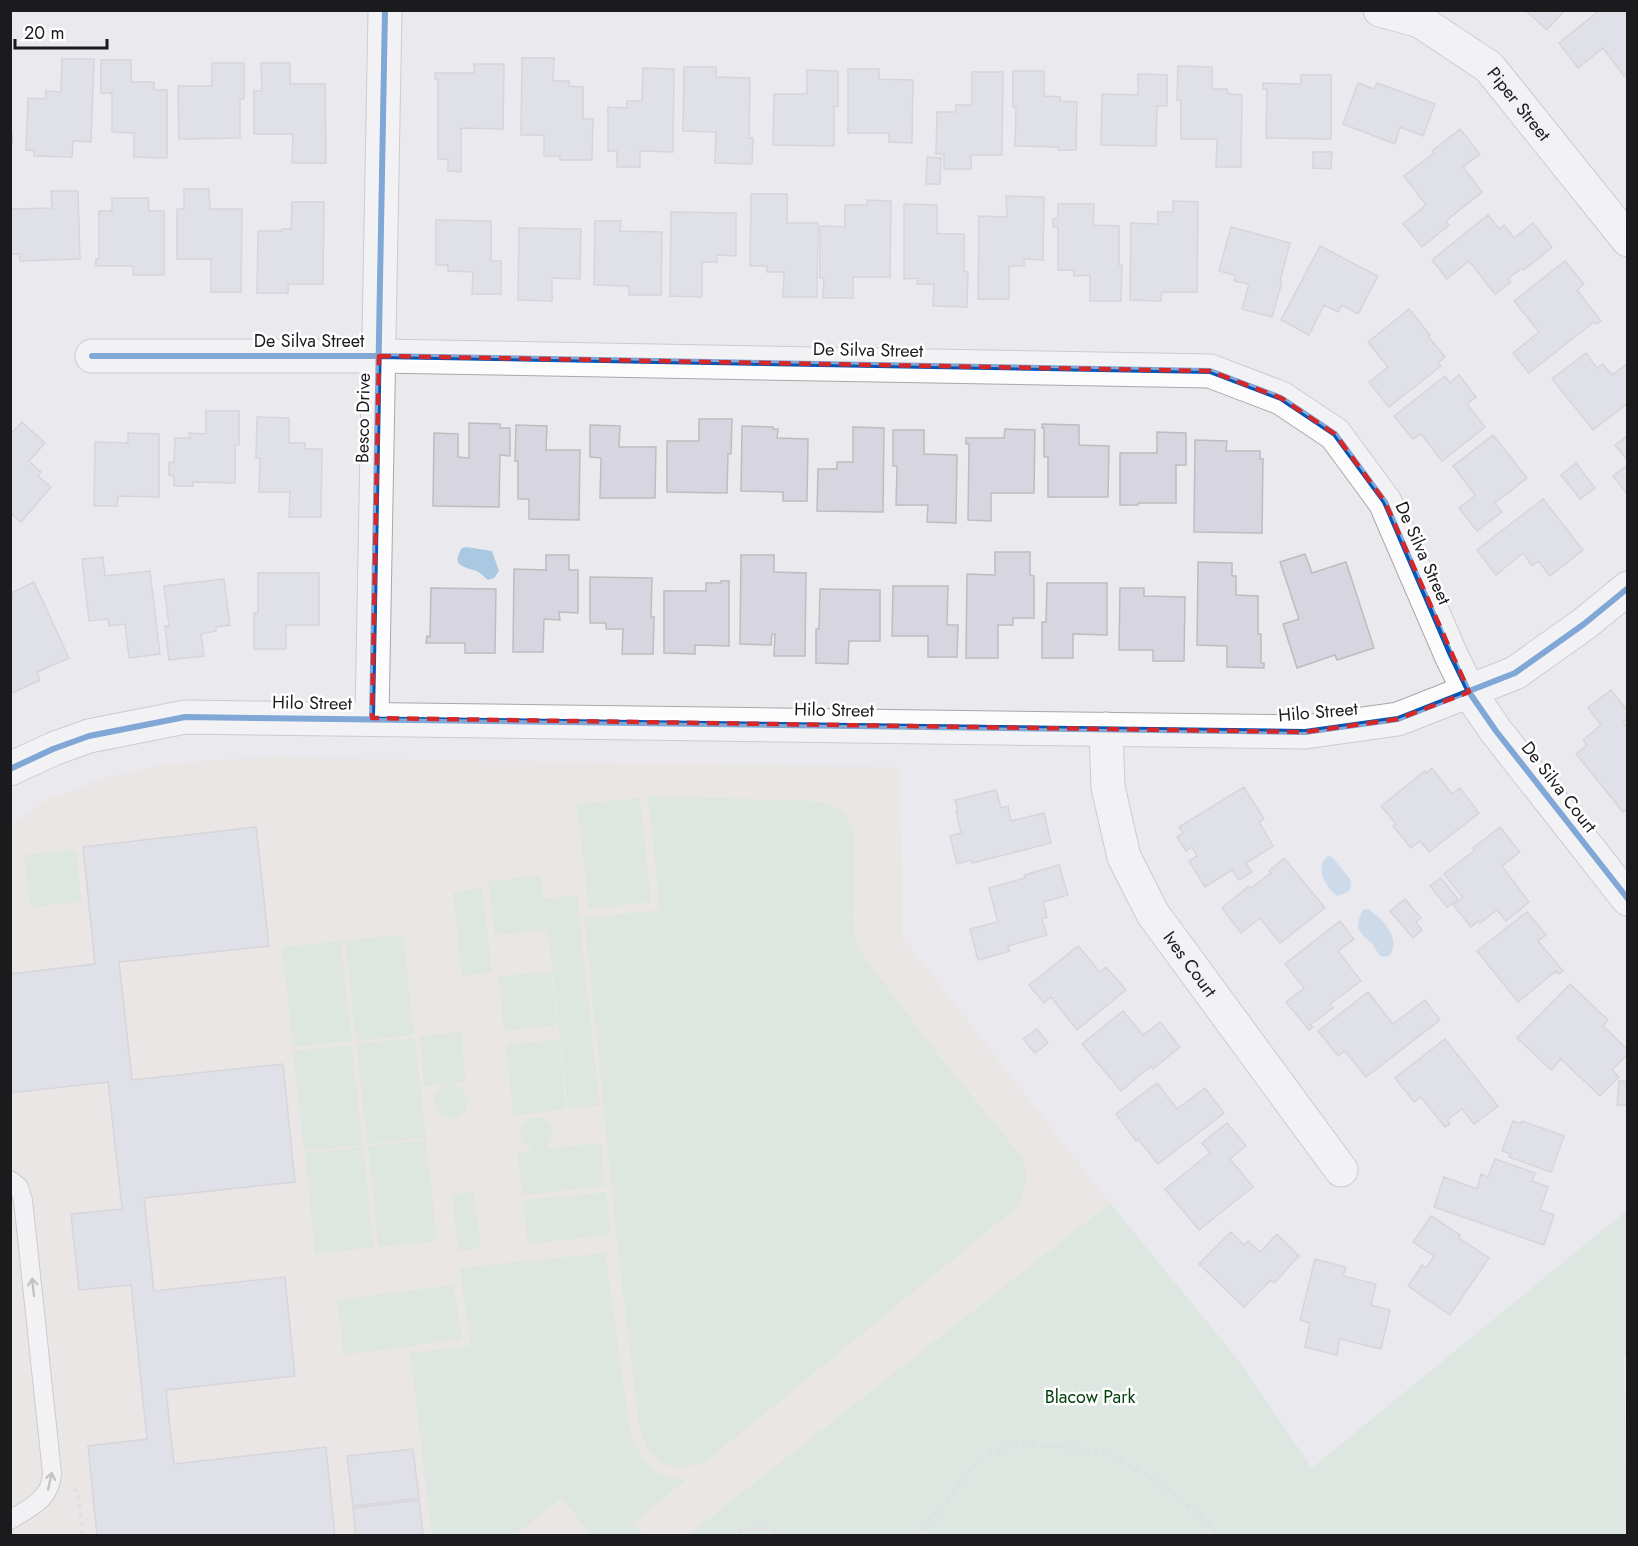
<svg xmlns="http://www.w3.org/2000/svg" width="1638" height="1546" font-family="Jost,sans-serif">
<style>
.education{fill:#ebe3da}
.green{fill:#cee3cf}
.water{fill:#aac8e2}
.building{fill:#d6d5e0;stroke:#bdbdc0;stroke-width:1.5}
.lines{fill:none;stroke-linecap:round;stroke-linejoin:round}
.service-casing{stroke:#a8a8ab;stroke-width:20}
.minor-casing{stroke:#a8a8ab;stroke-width:35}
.path{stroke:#d4d4d4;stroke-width:4;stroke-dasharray:4.5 4.5;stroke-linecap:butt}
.service{stroke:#fcfcfc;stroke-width:18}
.minor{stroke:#fcfcfc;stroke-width:33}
.cycleway-casing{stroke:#fff;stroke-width:10}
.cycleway{stroke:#0057b8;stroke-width:6}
.oneway{stroke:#979798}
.marked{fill:none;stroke:#d62828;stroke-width:4.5;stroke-dasharray:12 8;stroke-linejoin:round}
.labels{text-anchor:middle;stroke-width:5;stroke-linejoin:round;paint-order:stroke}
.street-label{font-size:18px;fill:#1b1b1d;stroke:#fff}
.park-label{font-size:18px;fill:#07410d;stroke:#fff}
</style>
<rect width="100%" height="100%" fill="#eaeaee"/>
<!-- education -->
<path class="education" d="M273,757l628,10 1,169 208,267 -422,332h-677l-1,-711 36,-24 60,-23 53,-12 50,-5z"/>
<!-- green -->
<path class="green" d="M648,796l164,5 15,2 14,7 8,12 5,16 -1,84 4,25 79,105 88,107 3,23 -9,24 -314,257 -28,5 -15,-5 -14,-14 -8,-24 -21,-175 -34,-332 76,-8z
M640,798l11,104 -62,7 -12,-105z
M76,850l5,52 -51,5 -6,-52z
M541,876l6,54 -52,5 -7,-54z
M482,888l10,84 -30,4 -9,-84z
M577,895l23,210 -32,4 -24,-210z
M403,935l11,100 -58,6 -11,-101z
M341,941l11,100 -59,6 -11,-100z
M551,971l6,54 -53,6 -6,-54z
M461,1032l5,50 -15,2c18,3 24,28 4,33 -21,4 -29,-22 -8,-33l-23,2 -5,-50z
M415,1038l11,100 -59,6 -11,-100z
M559,1039l7,70 -53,6 -7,-70z
M352,1045l11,100 -59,6 -11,-100z
M534,1117c22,2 23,19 11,32l56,-6 4,43 -83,9 -4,-43 16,-2c-18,-8 -19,-26 0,-33z
M426,1140l11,101 -59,6 -10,-101z
M363,1147l11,100 -59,7 -10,-101z
M474,1192l7,56 -23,3 -6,-57z
M606,1192l4,43 -82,9 -5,-43z
M1110,1203l129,158 73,107 315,-258 1,145 -4,3 3,177h-939z
M605,1253l26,183 11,21 17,17 26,6 -51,43 10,12h-52l-31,-37 -46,37h-83l-22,-182 60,-7 -10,-78z
M454,1285l8,54 -118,16 -7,-55z"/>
<!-- water -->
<path class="water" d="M466,547l26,4 7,20 -5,7 -6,2c-4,-3 -8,-8 -12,-9 -14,-5 -25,-5 -14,-23z
M1328,856l4,1 18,22 1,9 -3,4 -11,4c-12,-10 -23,-28 -9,-40z
M1368,909c15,10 33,28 22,46l-6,2 -5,-2 -7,-12 -9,-7 -5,-8 1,-9 4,-9z"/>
<!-- building -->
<path class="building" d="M1525,10h40l-18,20z
M1600,10h28v63l-4,3 -21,-28 -25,20 -19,-25z
M522,58h32l-1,23h16v5l14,1v32h10l-1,41h-32v-4h-16v-21h-23z
M62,59h32l-3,83 -18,-1 -1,16 -38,-1v-6h-8l2,-52 18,1v-8l15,1z
M101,60h30v22h23v8h13v68l-33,-1v-24l-22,-1v-39h-11z
M212,63h32v36h-4v39l-61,1 -1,-53h34z
M261,63h29v21h35l1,79h-34l1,-29h-39v-43h8z
M474,64h30l-1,65 -42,-1v44l-13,-1v-12h-10v-80h-3v-6h39z
M1178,66l34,1v22h15l1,5 14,1 -1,72h-25l1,-28h-36v-39h-4z
M684,67h32v10l34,1 -1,60h4l-1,26 -37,-1 1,-31 -33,-1z
M643,68l31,1 -1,83 -33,-1v16h-23v-16h-9v-44l19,1v-7h15z
M848,69h31v10l34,1 -1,63 -23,-1v-9h-41z
M807,70l31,1v35h-4v40l-61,-1 1,-51h33z
M1013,71h31v25l16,1v4l17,1 -1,48h-18v-3l-43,-1 1,-38 -3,-1z
M972,72h31l-1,83h-31v14h-27v-15h-8l1,-42h19v-7h16z
M1138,74l29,1v31h-10l-1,40 -55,-1 1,-51 36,1z
M1301,75h30v64l-65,-1 1,-49h-4v-6l38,1z
M1358,83l16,6 3,-6 58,21 -12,32 -23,-9 -5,17 -52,-20z
M10,118l3,26h-3z
M1460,129l20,25 -17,13 19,25 -36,29 3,4 -27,22 -19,-23 23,-19 -22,-29 30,-23 -2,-2z
M1313,152h19l-1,17 -18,-1z
M927,157l14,1 -1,26h-14z
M184,189h25l1,20h32l-1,83h-30v-33h-34v-50h7z
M51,191h27l2,68 -60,2 -1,-7h-9v-45l42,-1z
M751,194h36v29h31l-1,74h-34l1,-25h-17v-6h-17z
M1006,196l38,1 -1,63 -19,-1v7h-15v33h-31l1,-83 28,1z
M112,198h36l1,13h15v64h-31v-9h-37v-7h3v-48h13z
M867,200l24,1 -1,76h-37v21h-30l1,-20h-4v-52l25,1v-22h22z
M1173,201l25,1 -1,90h-35l-1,9 -31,-1 1,-77 27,1v-12h15z
M292,202h32l-1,82h-35v9h-31l1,-62h24v-2h9z
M904,204l33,1v29h27v38h4l-1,35 -34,-1 1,-22h-17l1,-6 -14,1z
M1058,204h36l-1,21 26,1v39h3l-1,36h-31v-26l-16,1v-6h-16v-43h-5v-8h5z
M671,212l65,1v43l-19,-1v7h-15v35l-32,-1z
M1488,215l11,14 5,-4 10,13 19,-15 19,24 -28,23 -2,-2 -14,11 3,3 -16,12 -26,-33 -22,18 -15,-19z
M436,220l55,1v40h10v33h-29l1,-22 -25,-1v-6h-12z
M595,221h26l-1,10 42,1 -1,63h-32v-9l-35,-1z
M1231,227l59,16 -10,38 2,1 -10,35 -30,-8 7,-25 -15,-3 1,-6 -16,-4z
M519,228l62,1 -1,50 -28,-1v23l-34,-1z
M1320,246l58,30 -20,38 -16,-9 -4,7 -14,-7 -15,30 -28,-15z
M1565,261l19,23 -7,6 24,31 -5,3 -2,-2 -65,51 -16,-20 26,-21 -25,-31z
M1409,309l21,26 -2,1 17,21 -7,6 3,3 -52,41 -20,-25 19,-15 -20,-25z
M1586,353l11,15 6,-4 9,11 16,-12v40l-35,27 -41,-51z
M1459,375l17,22 -9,7 18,23 -43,34 -21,-27 -8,5 -19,-23 51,-40 5,7z
M206,411h33v34h-4v38l-42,-1v4h-19v-10l-5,-1v-13l5,1 1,-25h15l-1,-5 17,1z
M257,417l32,1v25h16v6h17l-1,68h-32l1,-25h-31l1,-34h-4z
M699,419h33l-1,35h-3l-1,39 -60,-1v-51h32z
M22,422l23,21 -16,18 12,11 -3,4 13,11 -30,35 -11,-9v-78z
M469,423l31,1v4h10v28l-10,-1 -1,52 -66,-1 1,-73 24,1v23l11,1z
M1042,424l37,1v20l30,1 -1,51h-60v-40h-4v-29h-2z
M516,425l31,1 -1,24h34l-1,70 -50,-1v-20h-11v-38h-3z
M590,425l30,1 -1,21h37l-1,51h-55l1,-40 -11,-1z
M742,426l31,1v2h5l-1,9 31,1 -1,62h-24v-9l-42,-1z
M853,427l31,1 -1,84 -66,-1 1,-42h19v-7h16z
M1005,429l30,1 -1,63h-43v28l-23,-1 1,-76h-3v-6h38z
M893,430h31v24l33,1 -1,68 -29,-1 1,-17h-32l1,-39h-4z
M1157,432l29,1v32h-10v38h-38v2h-18v-52h37z
M128,433l31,1v63l-41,-1 -1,10h-23l1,-64 33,1z
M1493,435l34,43 -32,25 7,9 -25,19 -18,-23 16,-13 -22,-29z
M1628,435v26l-13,-16z
M1195,440l32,1 -1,10h34v8h3l-1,74 -68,-1z
M1576,463l19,25 -15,11 -19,-24z
M1628,465v30l-15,-19z
M1543,499l40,51 -33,26 -12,-15 -6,5 -9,-13 -27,22 -19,-25z
M995,552h35v23l4,1v42h-21v7h-15v33h-32l1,-84 28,1z
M1305,554l7,19 34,-11 28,86 -37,12 -2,-5 -38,13 -14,-44 16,-5 -19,-57z
M546,555h23v15h9v43l-19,-1 1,8 -16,-1 -1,33h-30l1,-83 32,1z
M741,555h33v17l32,1 -1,83h-31l1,-22h-3l-1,11 -31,-1z
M103,557l2,19 45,-5 10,83 -31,4 -4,-34 -16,2 -1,-7 -19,2 -7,-62z
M1198,562l34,1v13h4v19l22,1v38h3v29h3v5l-37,-1v-21l-30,-1z
M258,573h61v52h-33v24h-32v-36h4z
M590,577l62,1 -1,39h3l-1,37h-31l1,-25h-17v-6h-16z
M224,579l6,46 -14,2v4l-15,3 3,22 -35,4 -4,-34h4l-5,-40z
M721,581h8v65l-34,-1v9l-31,-1v-62h42v-8h15z
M34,582l35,76 -32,14 3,8 -28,13 -2,-3v-90l4,-2 -3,-5z
M1047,583h60v52l-34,-1v24h-31v-36h4z
M893,586h55l-1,39h11l-1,32h-29v-21h-36z
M431,588l65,1 -1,64h-30v-10h-39l1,-7 3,1z
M1120,588h24v8l41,1 -1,64h-31v-11h-34z
M820,589l60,1v51h-31l-1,23 -32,-1v-34h3z
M1611,690l17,21v8l-5,3 5,6v81l-5,3 -47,-58 11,-9 -4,-5 18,-15 -13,-17z
M1432,768l20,26 8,-6 19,25 -50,39 -9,-11 -9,7 -18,-22 3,-2 -15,-18 44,-35 1,2z
M1244,787l20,32 -5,3 14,24 -27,17 6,9 -13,8 -7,-10 -27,17 -16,-26 8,-5 -5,-9 -6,4 -9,-14 6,-4 -4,-6z
M996,790l5,18 7,-2 3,15 33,-8 7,30 -79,20 -1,-3 -14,4 -7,-28 11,-3 -5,-22h2l-3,-11z
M256,827l13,119 -150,16 13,118 151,-16 12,118 -151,16 10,93 131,-14 10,99 -129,14 8,74 152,-17 9,89h-238l-9,-90 59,-7 -16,-154 -52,5 -8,-76 51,-5 -14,-127 -98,11v-119l85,-10 -12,-117z
M1500,827l20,25 -18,14 27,36 -23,19 -9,-11 -17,13 -2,-2 -7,6 -18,-22 10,-7 -19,-24 31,-24 -2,-2z
M1284,858l41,50 -45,35 -20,-25 -19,15 -19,-25 27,-22 2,2 20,-15 -2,-2z
M1059,865l9,30 -25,7 4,15 -5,2 5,16 -39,11 2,5 -32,9 -8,-31 28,-7 -9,-34 36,-10 -1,-3z
M1441,878l17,21 -11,8 -17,-21z
M1405,899l16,19 -5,4 6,8 -9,8 -23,-27z
M1527,912l19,23 -8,6 25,30 -5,3 -2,-3 -38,31 -41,-51z
M1340,921l14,18 -16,12 23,30 -31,23 3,4 -23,17 3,2 -4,3 -23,-28 18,-14 -19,-24z
M1078,946l22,26 6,-5 20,23 -49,40 -26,-33 -7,6 -15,-18z
M1570,984l38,36 -5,6 25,24v4l-16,16 7,7 -19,19 -39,-37 -10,11 -34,-32z
M1368,992l25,32 32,-24 15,20 -74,57 -21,-26 -7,5 -20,-25z
M1123,1011l20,24 17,-13 20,25 -27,22 -2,-3 -30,25 -39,-47z
M1037,1029l11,14 -13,10 -12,-14z
M1445,1039l53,67 -24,18 -12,-15 -15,11 3,4 -5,3 -24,-30 -7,5 -19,-24z
M1619,1081l9,1v23h-11z
M1157,1083l20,26 28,-21 19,25 -66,51 -20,-25 -2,2 -20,-27z
M1513,1121l8,3 1,-3 42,15 -13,36 -42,-15 2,-3 -9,-3z
M1227,1123l19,23 -16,13 23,28 -54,43 -34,-41 45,-36 -8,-10z
M1495,1159l40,14 -3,8 16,6 -8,23 14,5 -10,30 -110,-38 10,-30 33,12 4,-15 7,3z
M1431,1216l29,19 -1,3 30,20 -39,57 -42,-29 14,-21 4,3 8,-12 -21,-14z
M1231,1232l13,13 4,-4 12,11 17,-18 22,22 -25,27 -3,-3 -27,27 -45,-43z
M1315,1259l31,8 -3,9 33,8 -5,21 19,5 -9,39 -41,-10 -3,16 -32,-8 5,-24 -10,-3z
M413,1449l6,49 -66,8 -6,-50z
M419,1500l4,34 -15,2h-52l-3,-28z"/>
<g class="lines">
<!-- service casing -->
<g class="service-casing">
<path id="service" d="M10,1180l9,7 4,13 29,273c-1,26 -21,34 -42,47"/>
</g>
<!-- minor casing -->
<g class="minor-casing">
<g id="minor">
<path id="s1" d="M1380,10l40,11 69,46 139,173"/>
<path d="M92,356h287l831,15 71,27 54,36 50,68 66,153 18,37 27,39 132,168"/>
<path d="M372,718l13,-708"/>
<path id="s2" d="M1106,729l2,58 16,70 29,57 188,256"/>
<path d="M10,769l43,-20 36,-13 96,-19 1120,15 93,-13 117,-46 69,-49 44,-36"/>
</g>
</g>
<!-- path -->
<path class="path" d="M73,1490l5,1 5,45
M730,1536l4,-4 27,-5 28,9
M917,1536c14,-16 27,-32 41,-49 6,-8 12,-18 20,-25 17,-16 42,-17 64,-16 21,1 43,1 63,8 34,11 92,54 114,82"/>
<!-- service -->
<use href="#service" class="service"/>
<!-- minor -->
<use href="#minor" class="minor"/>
<!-- cycleway casing -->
<g class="cycleway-casing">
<path id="cycleway" d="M92,356h287l831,15 71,27 54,36 50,68 66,153 18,37 27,39 132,168
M372,718l13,-708
M10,769l43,-20 36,-13 96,-19 1120,15 93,-13 117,-46 69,-49 44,-36"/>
</g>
<!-- cycleway -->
<use href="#cycleway" class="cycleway"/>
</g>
<!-- one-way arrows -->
<defs><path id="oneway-shaft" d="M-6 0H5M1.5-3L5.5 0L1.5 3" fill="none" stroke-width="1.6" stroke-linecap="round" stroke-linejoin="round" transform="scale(1.5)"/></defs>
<g class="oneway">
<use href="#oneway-shaft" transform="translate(33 1287) rotate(-96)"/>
<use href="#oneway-shaft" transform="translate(50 1481) rotate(-77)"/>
</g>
<!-- marked area -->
<path d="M0 0H1638V1546H0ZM379,356l831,15 71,27 54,36 50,68 84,190 -71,27 -93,13 -933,-14z" fill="#eaeaee" fill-opacity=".55" fill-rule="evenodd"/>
<path class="marked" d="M379,356l831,15 71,27 54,36 50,68 84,190 -71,27 -93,13 -933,-14z"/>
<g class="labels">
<!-- street labels -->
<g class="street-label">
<text dy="6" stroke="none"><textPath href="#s1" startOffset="172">Piper Street</textPath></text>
<text x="309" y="347">De Silva Street</text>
<text transform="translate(868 350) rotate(1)" y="6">De Silva Street</text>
<text transform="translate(363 418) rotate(-89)" y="6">Besco Drive</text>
<text transform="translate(1423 553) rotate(66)" y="6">De Silva Street</text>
<text transform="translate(312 703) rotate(1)" y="6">Hilo Street</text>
<text transform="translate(834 710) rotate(1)" y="6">Hilo Street</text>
<text transform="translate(1318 712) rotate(-5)" y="6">Hilo Street</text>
<text transform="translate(1559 787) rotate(52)" y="6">De Silva Court</text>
<text dy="6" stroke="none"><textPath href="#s2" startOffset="256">Ives Court</textPath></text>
</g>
<!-- park labels -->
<g class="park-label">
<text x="1090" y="1403">Blacow Park</text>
</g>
</g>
<!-- border -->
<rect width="1638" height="1546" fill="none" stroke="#1b1b1d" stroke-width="24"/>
<!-- scale -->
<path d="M15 39v9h92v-9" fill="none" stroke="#1b1b1d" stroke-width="3"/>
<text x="24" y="39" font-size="18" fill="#1b1b1d" stroke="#ffffff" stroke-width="4.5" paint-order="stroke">20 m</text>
</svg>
